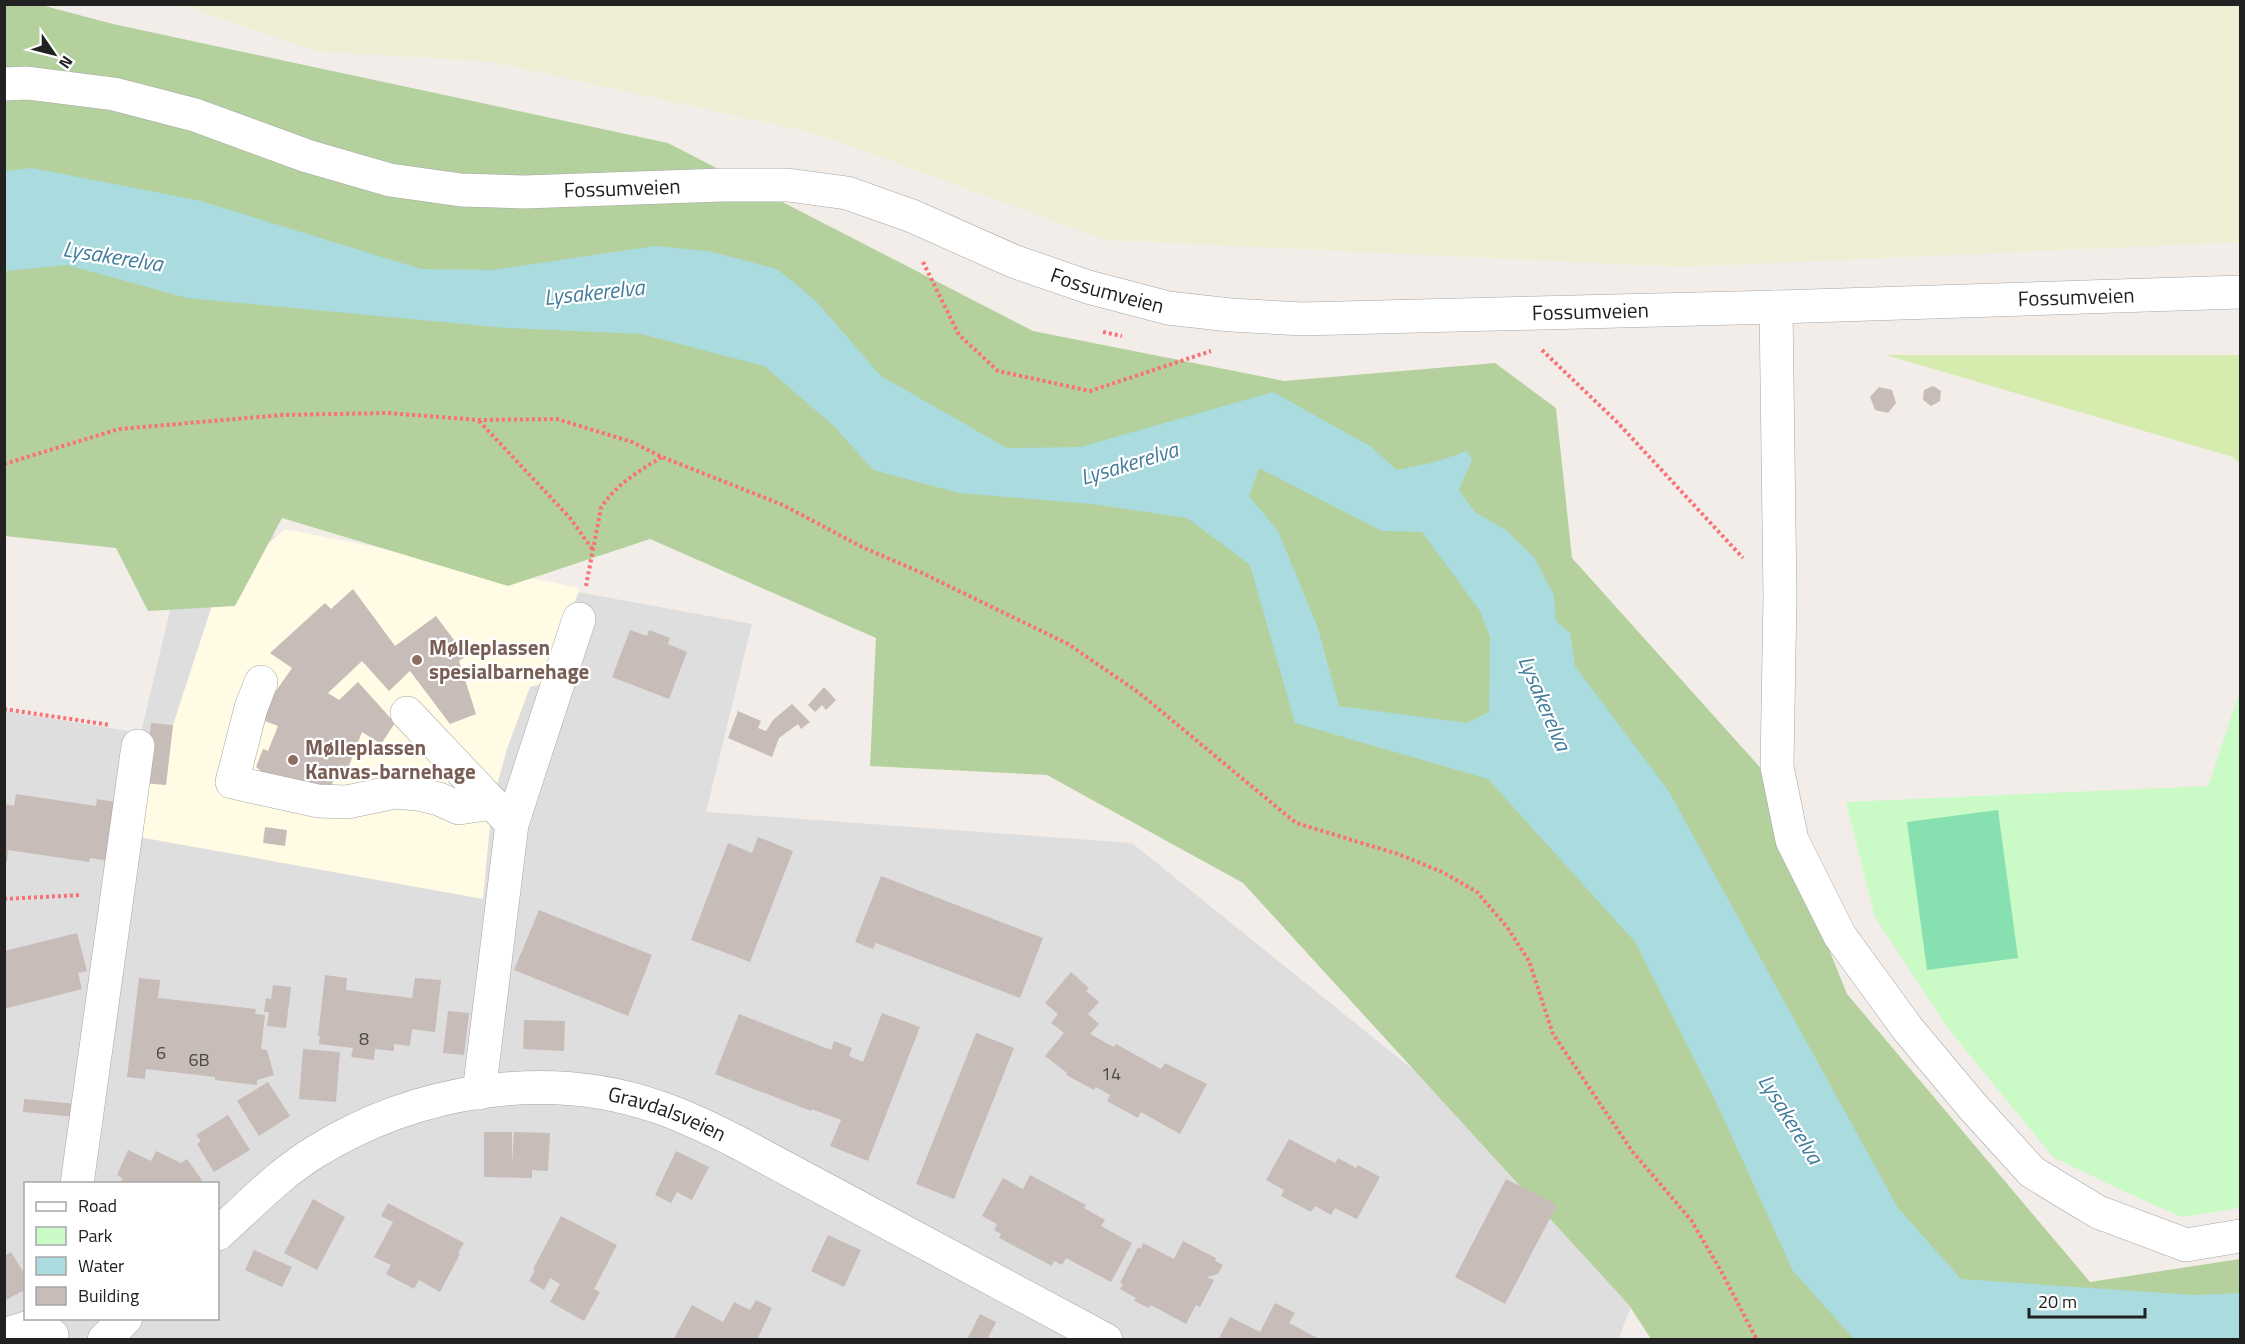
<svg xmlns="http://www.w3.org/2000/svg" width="2245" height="1344" font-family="'Titillium Web',sans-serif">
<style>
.residential{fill:#dfdede;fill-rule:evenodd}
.education{fill:#fffbe4}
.farmland{fill:#f0eed4}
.grass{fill:#d6ebae}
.forest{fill:#b4d19d}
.park{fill:#cafac6}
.pitch{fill:#86e0b0}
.water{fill:#a9dbdf;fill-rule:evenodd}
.building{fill:#c7bcb7}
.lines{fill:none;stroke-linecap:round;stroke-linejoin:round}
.minor-casing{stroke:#a5a5a5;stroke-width:34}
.path{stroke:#fb7076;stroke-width:4;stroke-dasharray:3 3;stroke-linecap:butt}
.minor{stroke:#fff;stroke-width:33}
.education-dot{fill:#8d6e63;stroke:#fff;stroke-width:2}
.labels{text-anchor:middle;stroke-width:4.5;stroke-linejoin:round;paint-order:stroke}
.number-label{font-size:18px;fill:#4a4846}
.street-label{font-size:21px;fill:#212121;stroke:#fff}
.education-label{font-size:21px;font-weight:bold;fill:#785e54;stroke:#fff;text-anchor:start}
.water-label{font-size:22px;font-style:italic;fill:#427c9b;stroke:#fff}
</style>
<rect width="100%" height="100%" fill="#f2ede8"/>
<!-- residential -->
<path class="residential" d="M191,521l561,103 -46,188 426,31 517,417 -31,80 -1613,-1 -1,-628 137,22zM26,1184h192v134h-192z"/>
<!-- education -->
<path class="education" d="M285,529l295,59 -35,95 -15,4 -23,62 -15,54 -9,96 -344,-62 5,-54 22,2 7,-60 45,-138z"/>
<!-- farmland -->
<path class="farmland" d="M183,5h2057v237l-556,25 -579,-27 -287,-106 -325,-72 -178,-11z"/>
<!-- grass -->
<path class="grass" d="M1886,355h354v109l-7,-7z"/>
<!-- forest -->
<path class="forest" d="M5,5h36l72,19 555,119 365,188 251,50 211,-18 61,45 16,150 203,226 10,57 62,153 243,288 150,-23v80h-589l-22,-34 -386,-422 -196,-108 -177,-9 6,-128 -226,-99 -142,47 -226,-68 -47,88 -87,5 -32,-63 -111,-12z"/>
<!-- park -->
<path class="park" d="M2240,691v517l-58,9 -61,-27 -68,-33 -106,-130 -72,-110 -29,-115 362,-16z"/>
<!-- pitch -->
<path class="pitch" d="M1998,810l20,148 -91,12 -20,-148z"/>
<!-- water -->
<path class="water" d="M32,168l169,33 220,68 71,1 163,-24 53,5 69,18 38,31 66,76 126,72 73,-1 193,-55 97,54 27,24 38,-8 32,-11 5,9 -13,30 16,22 32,19 27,26 20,38 2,26 14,12 5,33 93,124 230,418 63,71 233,16 46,-2v46h-386l-61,-68 -76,-167 -82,-162 -147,-163 -193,-56 -45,-158 -63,-47 -95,-14 -133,-11 -86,-23 -40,-45 -69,-59 -123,-32 -135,-6 -319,-30 -120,-33 -62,6v-100zM1259,468l123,63 40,1 58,79 10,26 -1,75 -22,11 -128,-17 -21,-78 -40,-97 -29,-35z"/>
<!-- building -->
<path class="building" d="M1933,386l8,5 -1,10 -9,5 -8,-6 1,-10z
M1879,387l13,3 4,13 -8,10 -13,-3 -5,-13z
M353,589l42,57 41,-30 30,40 -7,5 17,53 -26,10 -40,-53 -21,20 -27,-30 -34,32 11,7 19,-18 37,41 -14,21 -19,-12 -17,44 -8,-4 -9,22 -72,-13 4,-11 -4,-3 7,-18 5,2 10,-25 -21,-8 35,-50 -22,-15 55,-50 6,6z
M630,630l17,6 2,-6 21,8 -2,6 19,8 -18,47 -57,-22z
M824,687l12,13 -10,10 -4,-5 -7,7 -7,-7z
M792,704l18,18 -9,7 -3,-5 -19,14 -7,19 -44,-19 10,-27 23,10 -3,7 8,3 7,-11z
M151,723l22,2 -7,60 -22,-2z
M16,794l80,12 1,-7 18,3 -5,59 -20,-3 -1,4 -81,-12 -1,12 -3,-1v-57l10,2z
M265,827l22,3 -2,16 -22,-3z
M758,837l35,14 -43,111 -59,-22 37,-97 24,10z
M881,876l162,62 -23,60 -144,-55 -3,6 -18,-7z
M539,910l113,45 -24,61 -114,-46z
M77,933l10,38 -9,2 4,16 -78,20v-58z
M1071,972l18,16 -3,3 13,11 -11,12 11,10 -9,10 24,13 2,-3 45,25 4,-6 42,21 -27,50 -39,-22 -3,6 -31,-17 3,-6 -14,-8 -2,3 -28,-15 1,-2 -22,-17 19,-23 -13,-10 7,-9 -13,-11z
M325,975l22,3 -1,12 66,8 3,-20 26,2 -6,52 -23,-3 -2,17 -16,-2v7l-19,-2 -1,11 -23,-3 2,-9 -34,-4 1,-8h-2z
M139,978l21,2 -2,18 98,11 -1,5 10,1 -4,34 6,1 7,25 -17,5v5l-42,-5v-3l-69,-8 -1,10 -18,-2z
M273,985l18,2 -5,41 -19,-2 2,-14h-5l2,-14 5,1z
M448,1011l21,2 -5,42 -21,-2z
M882,1013l38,14 -52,134 -38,-15 11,-26 -29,-11 -1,2 -96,-37 24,-60 92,36 3,-9 18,7 -3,8 14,6z
M524,1020l41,1 -1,30 -41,-2z
M976,1033l38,15 -60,151 -38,-15z
M303,1049l37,3 -4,50 -37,-3z
M268,1082l22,34 -31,20 -22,-35z
M24,1099l53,5 -1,13 -53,-5z
M228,1115l22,35 -36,22 -17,-28 4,-3 -5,-6z
M484,1132h28v33l2,-33 36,1 -2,38 -16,-1v8l-48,-1z
M1289,1139l46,24 3,-5 18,10 2,-3 22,12 -23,42 -22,-11 -4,7 -16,-9 -4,6 -30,-16 3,-6 -18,-10z
M128,1150l23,11 5,-10 25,12 6,-4 15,21 -6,4h-76l2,-6 -5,-3z
M676,1151l33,16 -17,33 -15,-8 -6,11 -16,-8z
M1030,1175l56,30 -2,3 21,12 -4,6 31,17 -21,39 -45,-24 -4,7 -8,-4 -2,5 -53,-28 2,-4 -7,-4 3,-6 -15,-8 21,-38 20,11z
M1506,1179l51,26 -52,99 -50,-27z
M313,1199l32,18 -28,53 -33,-17z
M388,1203l76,40 -6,10 2,1 -20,38 -21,-12 -5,9 -28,-15 5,-9 -17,-8 19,-35 -12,-6z
M561,1216l56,29 -23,44 6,3 -16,29 -34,-19 10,-18 -10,-6 -6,12 -15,-9 6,-11 -2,-1z
M828,1235l33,15 -17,37 -33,-16z
M1183,1241l33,17 -1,3 8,4 -5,9 -11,3 7,3 -14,27 -4,-2 -10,19 -35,-19 -2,3 -15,-7 2,-3 -16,-9 3,-5 -3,-1 18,-36 3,2 2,-6 31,16z
M254,1250l38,17 -10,20 -37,-17z
M11,1252l15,24v13l-22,12v-45z
M756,1300l16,8 -15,32h-84l19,-35 31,17 11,-20 16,8z
M1275,1303l20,10 -6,10 32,17h-103l12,-23 30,15z
M980,1314l16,8 -9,18h-20z"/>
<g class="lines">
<!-- minor casing -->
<g class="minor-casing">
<g id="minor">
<path id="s1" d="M4,84l23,-1 87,11 81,21 112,41 83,24 71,10 63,2 198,-7h66l59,8 65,23 101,45 75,26 80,21 62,7 72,4 474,-12 464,-15"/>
<path d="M1776,307l4,290 -3,170 15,73 48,96 67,92 66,79 59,65 66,40 88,33 54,-9"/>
<path d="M261,682l-10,26 -19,74 86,19 29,1 48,-10 23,2 21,5 20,9 33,-5"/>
<path d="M407,713l105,111 -33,269"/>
<path d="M512,824l67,-205"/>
<path d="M77,1184l61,-438"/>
<path id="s2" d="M218,1234c31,-28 61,-60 97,-82 100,-62 231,-84 343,-45 27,9 53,22 79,35l369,198"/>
<path d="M4,1335l25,-8 23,8"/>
<path d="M104,1340l22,-22"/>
</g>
</g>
<!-- path -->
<path class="path" d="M923,262l36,73 39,36 92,20 121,-40
M1103,332l19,4
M1542,350l75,72 126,136
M479,421l91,97 23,32
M4,464l115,-35 163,-14 106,-2 90,7 79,-1 75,23 30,15 121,48 79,42 60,26 146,71 70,48 158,131 102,31 44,18 35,20 30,35 22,34 24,73 79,117 59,69 30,51 36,69
M586,586l15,-78c14,-23 38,-37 61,-51
M4,709l106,16
M4,899l77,-4"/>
<!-- minor -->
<use href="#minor" class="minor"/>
</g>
<!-- markers -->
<g class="education-dot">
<circle cx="417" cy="660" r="6"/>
<circle cx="293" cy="760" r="6"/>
</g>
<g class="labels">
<!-- number labels -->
<g class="number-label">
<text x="364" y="1045">8</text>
<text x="161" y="1059">6</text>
<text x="199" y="1066">6B</text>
<text x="1111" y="1080">14</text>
</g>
<!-- street labels -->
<g class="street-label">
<text dy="7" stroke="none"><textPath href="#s1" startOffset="633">Fossumveien</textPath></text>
<text dy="7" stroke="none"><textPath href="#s1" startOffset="1137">Fossumveien</textPath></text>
<text dy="7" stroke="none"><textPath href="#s1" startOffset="2109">Fossumveien</textPath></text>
<text dy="7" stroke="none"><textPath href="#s1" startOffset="1623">Fossumveien</textPath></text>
<text dy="7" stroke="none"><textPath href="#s2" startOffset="495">Gravdalsveien</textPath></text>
</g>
<!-- education labels -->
<g class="education-label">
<text x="429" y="655">Mølleplassen<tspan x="429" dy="24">spesialbarnehage</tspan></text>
<text x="305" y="755">Mølleplassen<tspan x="305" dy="24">Kanvas-barnehage</tspan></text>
</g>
<!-- water labels -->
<g class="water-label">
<text transform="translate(113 256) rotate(9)" y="8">Lysakerelva</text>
<text transform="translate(594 292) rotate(-6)" y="8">Lysakerelva</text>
<text transform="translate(1129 463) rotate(-17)" y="8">Lysakerelva</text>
<text transform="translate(1545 703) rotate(67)" y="8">Lysakerelva</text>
<text transform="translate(1791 1119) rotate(58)" y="8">Lysakerelva</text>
</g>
</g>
<!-- border -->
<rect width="2245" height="1344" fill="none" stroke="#212121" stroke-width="12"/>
<!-- legend -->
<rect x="24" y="1182" width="195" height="138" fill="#ffffff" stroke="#a6a6a6" stroke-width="1.5"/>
<rect x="36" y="1202" width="30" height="9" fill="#ffffff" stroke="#a6a6a6" stroke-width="1.5"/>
<text x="78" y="1212" font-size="18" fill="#212121">Road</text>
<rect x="36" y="1227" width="30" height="18" fill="#cafac6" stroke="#a6a6a6" stroke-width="1.5"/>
<text x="78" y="1242" font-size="18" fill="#212121">Park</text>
<rect x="36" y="1257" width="30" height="18" fill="#a9dbdf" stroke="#a6a6a6" stroke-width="1.5"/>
<text x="78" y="1272" font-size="18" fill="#212121">Water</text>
<rect x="36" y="1287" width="30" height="18" fill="#c7bcb7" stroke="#a6a6a6" stroke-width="1.5"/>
<text x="78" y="1302" font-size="18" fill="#212121">Building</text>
<!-- north arrow -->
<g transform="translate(54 54) rotate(125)" stroke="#ffffff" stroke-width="4.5" paint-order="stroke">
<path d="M0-4.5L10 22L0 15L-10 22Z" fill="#212121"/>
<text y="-9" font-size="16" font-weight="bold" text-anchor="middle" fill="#212121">N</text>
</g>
<!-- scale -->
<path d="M2029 1308v9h116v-9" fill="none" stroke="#212121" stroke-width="3"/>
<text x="2038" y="1308" font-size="18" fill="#212121" stroke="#ffffff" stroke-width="4.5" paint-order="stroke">20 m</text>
</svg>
